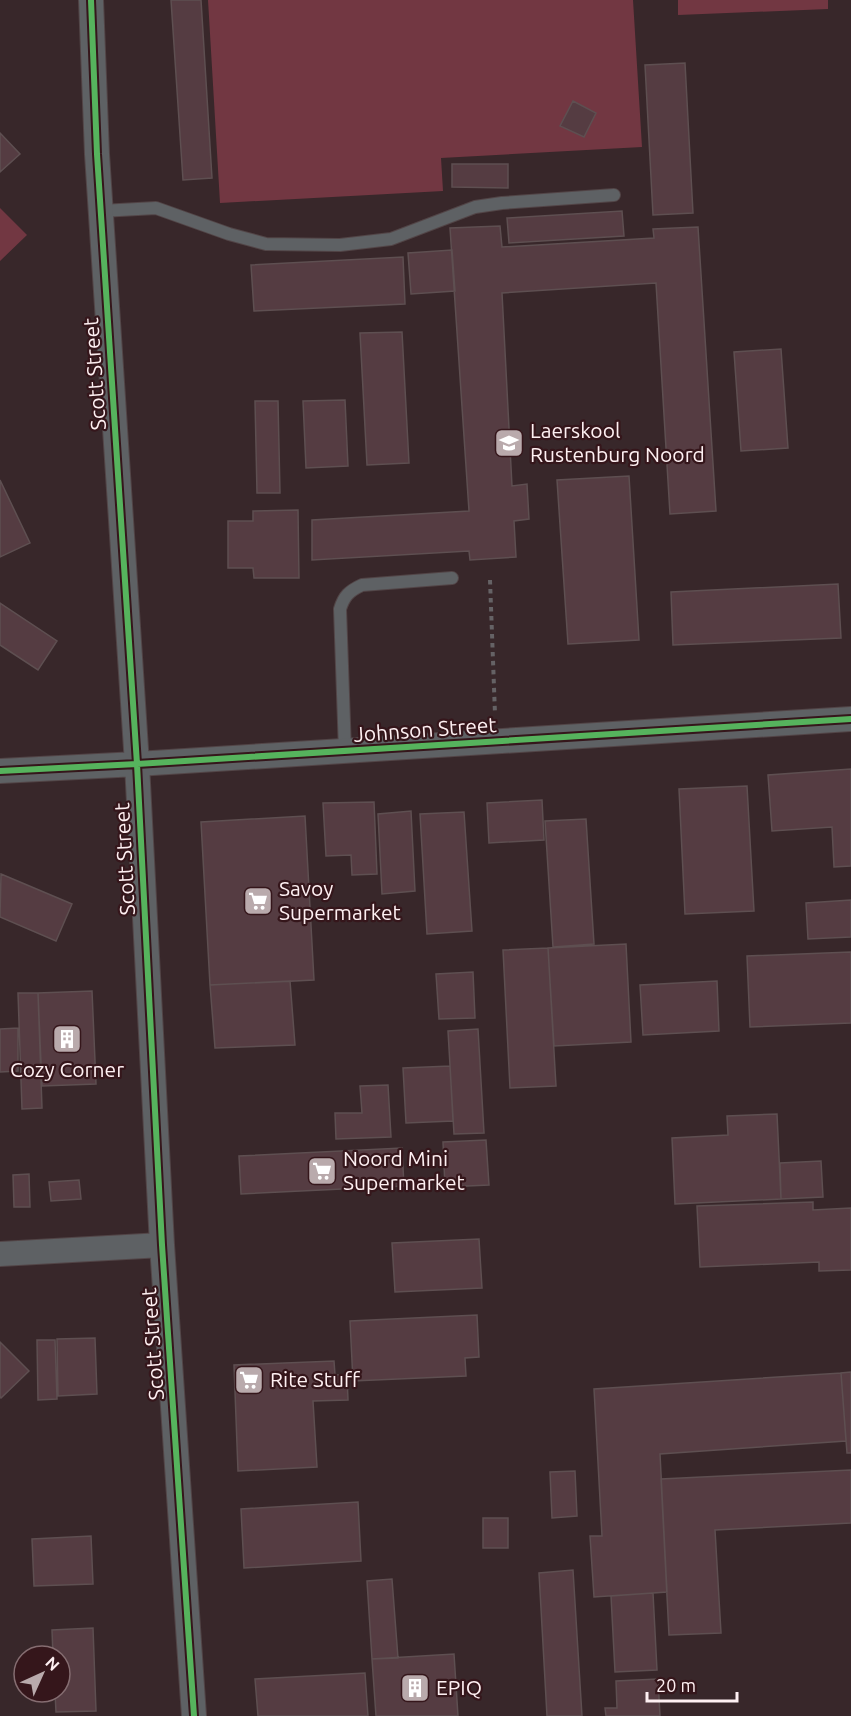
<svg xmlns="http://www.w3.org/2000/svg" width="851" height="1716" font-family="Ubuntu,sans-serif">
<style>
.green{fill:#723742}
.building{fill:#553c42;stroke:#5e4f51;stroke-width:1.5}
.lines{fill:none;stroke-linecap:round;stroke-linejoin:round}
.service-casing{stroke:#524547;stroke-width:14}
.minor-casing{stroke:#524547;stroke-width:26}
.path{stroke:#656265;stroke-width:4;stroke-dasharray:4.5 4.5;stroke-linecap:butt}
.service{stroke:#5e6164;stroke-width:12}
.minor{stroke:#5e6164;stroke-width:24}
.cycleway-casing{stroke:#35161b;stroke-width:10}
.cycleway{stroke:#56b35d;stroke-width:6}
.labels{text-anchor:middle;stroke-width:4.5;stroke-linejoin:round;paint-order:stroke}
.street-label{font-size:21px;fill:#fef0f2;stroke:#35161b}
.poi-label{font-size:21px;fill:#fef0f2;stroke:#35161b;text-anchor:start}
</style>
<rect width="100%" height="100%" fill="#38272a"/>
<!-- green -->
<path class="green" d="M208,0h425l9,147 -201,11 2,33 -223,12z
M678,0h150v9l-150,6z
M0,208l27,27 -27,26z"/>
<!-- building -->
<path class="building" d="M171,0h30l11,178 -29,2z
M685,63l8,150 -40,2 -8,-150z
M573,101l23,12 -12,24 -24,-11z
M0,133l20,21 -20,18z
M452,164h56v24l-56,-1z
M622,211l2,25 -115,7 -2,-25z
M500,226l2,21 152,-9 -1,-9 45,-2 18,284 -46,3 -14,-231 -154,10 10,193 15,-2 2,35 -15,2 2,36 -46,3 -1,-9 -157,9v-40l157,-9 -19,-283z
M452,250l3,41 -44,3 -3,-41z
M403,257l2,47 -151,7 -3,-46z
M402,332l7,131 -42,2 -7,-132z
M781,349l7,99 -47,3 -7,-99z
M345,400l3,66 -42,2 -3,-67z
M255,401h23l2,92h-23z
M629,476l10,164 -71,4 -11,-164z
M0,480l30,63 -30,14z
M298,510l1,68h-45l-1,-10h-25v-47h25v-10z
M838,584l3,54 -168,7 -2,-53z
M0,603l57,38 -19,29 -38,-25z
M851,769v97l-17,1 -2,-40 -60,4 -4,-56z
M747,786l7,125 -69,3 -6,-125z
M542,800l2,40 -55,3 -2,-40z
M374,802l3,72 -25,1 -1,-20 -25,1 -3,-53z
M411,811l4,80 -33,3 -4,-80z
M464,812l8,119 -45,3 -7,-120z
M305,816l9,164 -104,5 -9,-163z
M586,819l8,125 -41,3 -8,-126z
M1,874l71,30 -16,37 -56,-24z
M851,900v37l-43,2 -2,-36z
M626,944l5,98 -77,4 -6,-98z
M548,948l8,138 -46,2 -7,-138z
M851,952v71l-101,4 -3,-71z
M473,972l2,46 -36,1 -3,-45z
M290,981l5,64 -80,3 -5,-63z
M717,981l2,50 -76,4 -3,-50z
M92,991l4,93 -54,2 -4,-93z
M18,993h20l4,115 -20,1z
M18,1028v43l-18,1v-43z
M478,1029l6,104 -30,1 -6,-103z
M450,1066l3,55 -47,2 -3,-55z
M388,1085l3,52 -55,2 -1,-26h27l-2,-27z
M777,1114l4,85 -106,5 -3,-66 56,-3 -1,-19z
M486,1140l3,45 -44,2 -2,-45z
M402,1148l2,38 -163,8 -2,-38z
M821,1161l2,36 -42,2 -1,-36z
M29,1174l1,33h-16l-1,-32z
M79,1180l2,19 -30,2 -2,-19z
M813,1202v8l38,-2v62l-32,1v-9l-119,5 -3,-61z
M479,1239l3,49 -87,4 -3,-49z
M477,1315l2,42 -14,1 1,18 -113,5 -3,-60z
M95,1338l2,56 -39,2 -1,-57z
M37,1340h18l2,59 -19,1z
M0,1342l29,29 -28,27 -1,-2z
M334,1361l1,14h12l1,25 -35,1 4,66 -79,4 -4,-106z
M851,1372v81h-4l-6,-80z
M841,1373l5,68 -186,13 7,138 -73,5 -4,-61h12l-8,-147z
M851,1470v53l-136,7 6,103 -52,2 -8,-156z
M575,1471l2,45 -25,2 -2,-46z
M358,1502l3,59 -117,7 -3,-59z
M483,1518h25v30h-25z
M91,1536l2,48 -59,2 -2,-47z
M573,1570l9,146h-35l-8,-143z
M392,1579l6,79 -26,1 -5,-78z
M653,1593l4,77 -42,2 -4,-76z
M93,1628l3,83 -40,1 -1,-20h5v-36h-7l-1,-26z
M454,1654l4,62h-82l-4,-57z
M365,1673l3,43h-110l-3,-37z
M658,1679l2,37h-54l-1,-8h12l-1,-27z"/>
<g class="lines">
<!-- service casing -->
<g class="service-casing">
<path id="service" d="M101,211l55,-3 73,26 37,10 74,1 51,-6 84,-32 27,-4 112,-8
M345,751l-5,-142c4,-13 9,-18 22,-24l90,-7"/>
</g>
<!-- minor casing -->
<g class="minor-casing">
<path id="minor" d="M91,0l6,154 40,610 25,481 32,471
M0,771l137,-7 714,-45
M0,1254l162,-9"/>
</g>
<!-- path -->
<path class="path" d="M490,580l5,134"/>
<!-- service -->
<use href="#service" class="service"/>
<!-- minor -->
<use href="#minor" class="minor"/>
<!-- cycleway casing -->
<g class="cycleway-casing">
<path id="cycleway" d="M91,0l6,154 40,610 25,481 32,471
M0,771l137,-7 714,-45"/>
</g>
<!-- cycleway -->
<use href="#cycleway" class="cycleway"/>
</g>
<!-- icons -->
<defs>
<g id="school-square" transform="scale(1.5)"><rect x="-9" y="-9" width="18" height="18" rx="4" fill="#b9aaac" stroke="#35161b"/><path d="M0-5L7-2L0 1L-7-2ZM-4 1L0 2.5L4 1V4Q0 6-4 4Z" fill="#fff"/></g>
<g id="supermarket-square" transform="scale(1.5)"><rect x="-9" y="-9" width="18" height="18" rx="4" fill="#b9aaac" stroke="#35161b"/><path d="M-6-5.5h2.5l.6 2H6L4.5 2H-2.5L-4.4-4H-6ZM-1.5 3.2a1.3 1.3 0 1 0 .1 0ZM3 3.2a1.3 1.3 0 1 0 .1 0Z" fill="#fff"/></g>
<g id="building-square" transform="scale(1.5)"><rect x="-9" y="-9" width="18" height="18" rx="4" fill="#b9aaac" stroke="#35161b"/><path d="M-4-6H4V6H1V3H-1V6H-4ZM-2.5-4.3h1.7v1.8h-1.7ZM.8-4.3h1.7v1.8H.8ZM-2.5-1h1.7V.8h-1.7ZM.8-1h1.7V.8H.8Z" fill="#fff"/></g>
</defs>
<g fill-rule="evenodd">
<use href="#school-square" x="509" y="443"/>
<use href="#supermarket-square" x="258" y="901"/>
<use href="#building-square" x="67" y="1039"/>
<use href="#supermarket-square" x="322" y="1171"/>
<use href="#supermarket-square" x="249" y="1380"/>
<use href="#building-square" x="415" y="1688"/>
</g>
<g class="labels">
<!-- street labels -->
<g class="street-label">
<text transform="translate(95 374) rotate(-94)" y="7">Scott Street</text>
<text transform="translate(425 730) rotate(-4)" y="7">Johnson Street</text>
<text transform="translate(125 859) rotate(-93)" y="7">Scott Street</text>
<text transform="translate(153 1344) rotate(-94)" y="7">Scott Street</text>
</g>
<!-- poi labels -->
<g class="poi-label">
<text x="530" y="438">Laerskool<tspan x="530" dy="24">Rustenburg Noord</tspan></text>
<text x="279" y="896">Savoy<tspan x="279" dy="24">Supermarket</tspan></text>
<text x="67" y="1077" text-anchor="middle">Cozy Corner</text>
<text x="343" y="1166">Noord Mini<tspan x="343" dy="24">Supermarket</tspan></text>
<text x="270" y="1387">Rite Stuff</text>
<text x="436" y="1695">EPIQ</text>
</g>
</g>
<!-- north arrow -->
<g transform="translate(42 1674) rotate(45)"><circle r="28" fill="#35161b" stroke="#856d71" stroke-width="1.5"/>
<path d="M0-4.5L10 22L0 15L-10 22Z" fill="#b9aaac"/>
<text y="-9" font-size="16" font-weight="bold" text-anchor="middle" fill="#fef0f2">N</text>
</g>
<!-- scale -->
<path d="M647 1692v9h90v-9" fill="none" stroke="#fef0f2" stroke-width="3"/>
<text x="656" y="1692" font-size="18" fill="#fef0f2" stroke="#35161b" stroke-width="4.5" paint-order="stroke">20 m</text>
</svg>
